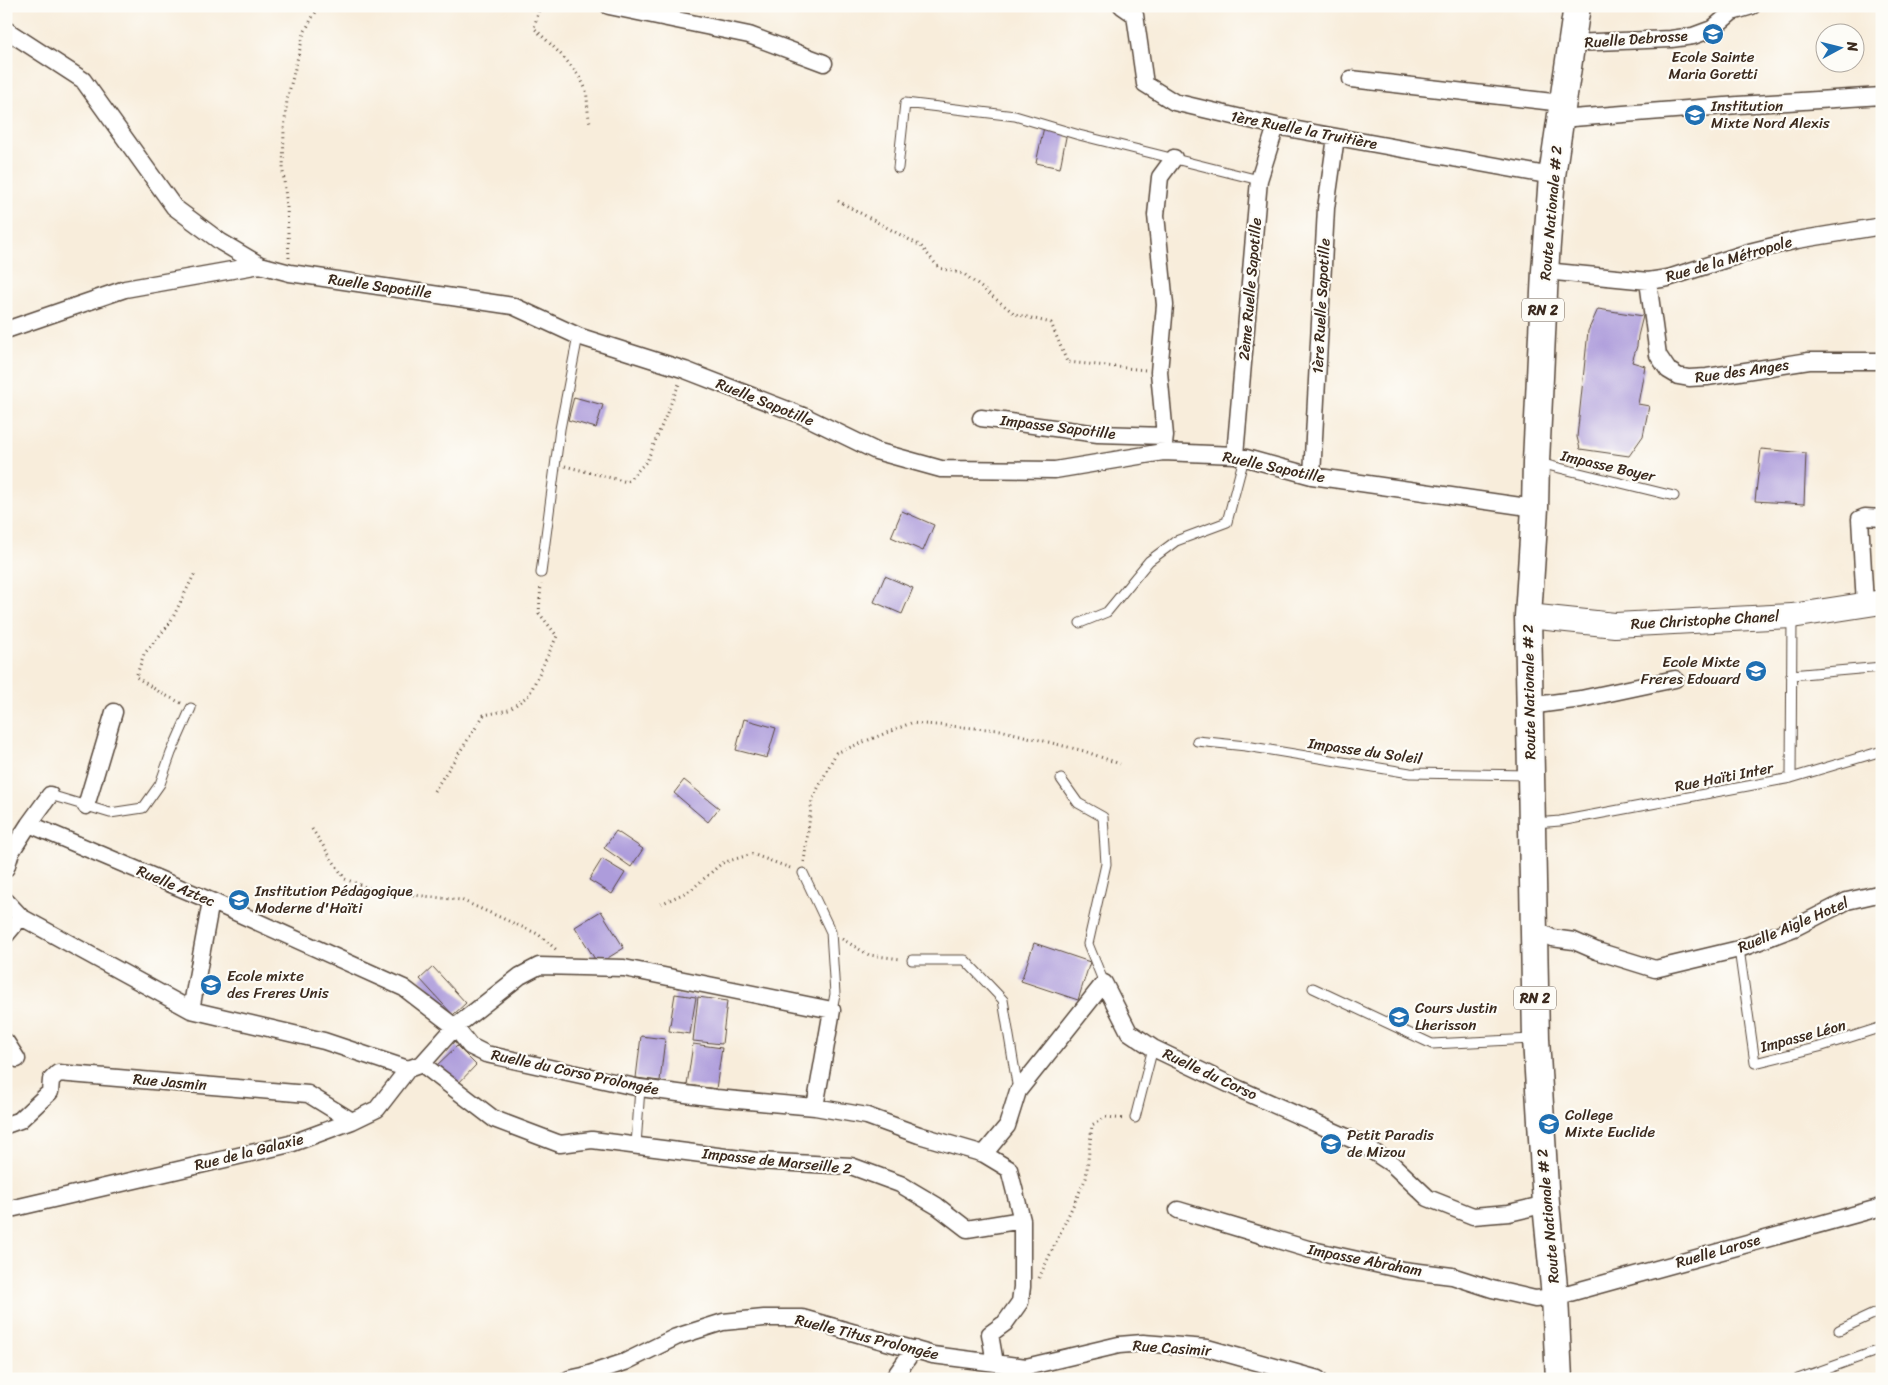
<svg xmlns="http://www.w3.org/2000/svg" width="1888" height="1385" font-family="Sriracha,sans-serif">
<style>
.building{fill:#ad9cdb}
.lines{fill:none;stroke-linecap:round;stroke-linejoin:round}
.lane-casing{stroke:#57473a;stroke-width:11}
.street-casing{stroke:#57473a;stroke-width:19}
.secondary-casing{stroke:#57473a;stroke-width:26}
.primary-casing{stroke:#57473a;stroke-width:29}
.path{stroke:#57473a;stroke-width:3;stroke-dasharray:1 4;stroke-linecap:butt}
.lane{stroke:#fff;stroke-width:9}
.street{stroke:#fff;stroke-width:16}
.secondary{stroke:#fff;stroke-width:24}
.primary{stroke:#fff;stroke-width:26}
.labels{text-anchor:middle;stroke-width:4.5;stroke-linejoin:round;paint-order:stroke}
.shield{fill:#fdfcf7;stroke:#75695f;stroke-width:1}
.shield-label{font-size:14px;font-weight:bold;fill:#3b2a1e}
.street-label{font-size:15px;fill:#3b2a1e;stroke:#fdfcf7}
.poi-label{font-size:15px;fill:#3b2a1e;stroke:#fdfcf7;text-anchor:start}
</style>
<rect width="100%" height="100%" fill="#fdfcf7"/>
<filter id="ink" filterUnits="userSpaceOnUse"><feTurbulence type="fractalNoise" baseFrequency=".02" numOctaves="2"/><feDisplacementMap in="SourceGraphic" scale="10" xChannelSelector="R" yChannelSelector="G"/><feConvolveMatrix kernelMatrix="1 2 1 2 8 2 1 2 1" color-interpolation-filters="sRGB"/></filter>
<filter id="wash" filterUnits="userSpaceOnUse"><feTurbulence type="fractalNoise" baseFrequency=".0096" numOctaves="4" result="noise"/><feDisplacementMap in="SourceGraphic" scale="20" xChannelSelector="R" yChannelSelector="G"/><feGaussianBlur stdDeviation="1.12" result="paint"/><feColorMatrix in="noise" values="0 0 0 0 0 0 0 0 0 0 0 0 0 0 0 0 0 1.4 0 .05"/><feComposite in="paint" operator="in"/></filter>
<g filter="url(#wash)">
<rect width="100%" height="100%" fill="#f8eddb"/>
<g id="blocks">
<!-- building -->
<path class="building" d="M1044,127l23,5 -7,36 -24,-5z
M1598,309l45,7 -5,20 -1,10 -5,16 13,4 -7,38 11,2 -6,30 -14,20 -49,-7 -3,-12 11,-106z
M574,397l29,8 -7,23 -28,-8z
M1761,449l45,4 -2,51 -49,-3z
M902,511l32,14 -11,26 -32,-14z
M885,576l28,12 -11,26 -28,-12z
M744,719l32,9 -9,30 -31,-8z
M684,780l35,28 -11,14 -34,-29z
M616,831l27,18 -12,18 -27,-19z
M602,859l23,14 -13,21 -23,-14z
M601,911l23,37 -26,16 -23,-37z
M1034,943l56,19 -12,38 -57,-19z
M433,967l33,36 -13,12 -33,-36z
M675,994l21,3 -6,37 -21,-3z
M698,997l29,4 -5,43 -29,-3z
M641,1036l24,3 -5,42 -24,-3z
M693,1044l29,4 -6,41 -29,-4z
M457,1046l19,19 -21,22 -20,-20z"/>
</g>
</g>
<g filter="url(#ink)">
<use href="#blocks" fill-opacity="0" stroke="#57473a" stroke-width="1"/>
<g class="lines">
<!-- lane casing -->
<g class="lane-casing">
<path id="lane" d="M898,168l7,-65 110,13 64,19 180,45
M1539,463l135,33
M541,573l19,-144 18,-93
M1080,623l27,-11 42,-51 27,-20 51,-19 17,-64
M1791,675l91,-8
M1197,741l49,5 164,27 120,2
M1791,778l91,-27
M1061,779l17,24 25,14 3,47 -18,80 16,39
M50,795l60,18 33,-5 17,-24 11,-31 20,-45
M1535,823l25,-2 231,-43 1,-162
M803,873l28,59 4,62 -3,16
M1739,949l16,114 64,-16 63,-20
M912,960h53l38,40 15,90
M1313,988l119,56 101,-5
M1135,1118l18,-70
M636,1145l4,-57
M1839,1330l43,-20
M1798,1379l84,-30"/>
</g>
<!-- street casing -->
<g class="street-casing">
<path id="street" d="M609,6l140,29 75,28
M1122,6l13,9 10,69 29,18 102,24 276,50
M6,30l77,50 91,127 47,35 39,23
M1571,43l100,-4 22,-3 19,-7 20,-17 20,-6
M1351,79l211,24
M1560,119l178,-14 144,-9
M1545,271l103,10 20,-3 81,-26 48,-12 85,-14
M1648,281l10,74 10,15 10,6 11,2 18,-1 102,-16h73
M6,330l119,-41 135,-24 30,8 223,33 65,30 107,34 121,47 70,34 65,18 114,1 108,-18 72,3 77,21 223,32
M981,418l117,16 67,2
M1163,452l2,-16 -6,-64 6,-67 -9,-90 4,-38 14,-19
M1235,455l24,-275 17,-54
M1312,476l14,-268 10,-71
M1865,604l-5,-85 5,-2 17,1
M1529,706l52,-7 94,-20
M86,806l28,-94
M6,868l5,-16 18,-28
M6,901l15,16 170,93 133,31 84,28
M1534,929l18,9 22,3 23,10 58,18 84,-20 55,-21 53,-27 35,-8
M6,935l15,-18
M191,1010l20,-109
M6,1042l11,17
M422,1064l72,55 66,25 32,-4 165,21 94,5 49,18 37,22 30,23 55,-9
M815,1107l17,-97 -208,-42 -85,-2 -19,10 -65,51 15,19 16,8 154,34 76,10 99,9 52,9 52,19 65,19
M6,1125l14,-5 30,-28 1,-12 7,-7 250,21 44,27
M6,1210l284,-66 62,-23 25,-12 31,-40 14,-5 33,-37 -51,-39 -193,-87 -182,-77 21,-29
M1178,1210l130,39 95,21 49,6 40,13 43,10 20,-2 327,-90
M995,1363l-5,-29 15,-11 15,-21 2,-15v-67l-13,-51 -25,-15 23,-28 11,-35 86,-108 25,49 24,16 86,41 121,54 32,21 36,34 45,18 36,-3 37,-9
M569,1379l14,-3 42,-14 51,-25 47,-15 41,-4h38l131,37 93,12 93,-22 24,-2 64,5 111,31
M893,1379l21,-30"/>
</g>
<!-- secondary casing -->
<g class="secondary-casing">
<path id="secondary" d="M1528,616l87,9 177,-9 90,-14"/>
</g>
<!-- primary casing -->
<g class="primary-casing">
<path id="primary" d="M1559,1379l-4,-82 -9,-93 -10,-165 -8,-423 7,-108 1,-46 9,-191 7,-95 25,-170"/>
</g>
<!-- path -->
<path class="path" d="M540,6l-6,22c15,15 47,43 52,63 2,10 1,21 4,31
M838,201l83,45 18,22 25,6 51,40 36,9 16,39 79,8
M289,258l-2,-51 -4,-35 1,-42 3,-30 17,-67 8,-15 8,-12
M565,466l62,16 20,-21 32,-77
M181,703l-20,-10 -25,-16 8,-23 26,-31 25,-50
M434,791l50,-76 25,-5 20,-15 28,-59 -18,-23 2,-29
M312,829l33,50 31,12 85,9 77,34 20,17
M804,862l8,-62 24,-47 75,-30 89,7 84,21 36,13
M661,904l30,-14 31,-27 30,-9 41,15
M842,939l27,16 32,4
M1039,1278l47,-100 6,-53 14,-8 19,2"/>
<!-- lane -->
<use href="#lane" class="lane"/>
<!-- street -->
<use href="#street" class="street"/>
<!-- secondary -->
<use href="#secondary" class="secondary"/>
<!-- primary -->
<use href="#primary" class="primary"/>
</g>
</g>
<!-- icons -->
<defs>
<g id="school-disc" transform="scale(1.125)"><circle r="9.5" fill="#1f6fb2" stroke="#fdfcf7"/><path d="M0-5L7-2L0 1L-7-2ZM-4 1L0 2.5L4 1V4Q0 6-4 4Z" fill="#fff"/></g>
</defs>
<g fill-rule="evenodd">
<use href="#school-disc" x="1713" y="34"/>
<use href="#school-disc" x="1695" y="115"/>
<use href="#school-disc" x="1756" y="671"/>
<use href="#school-disc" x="239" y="900"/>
<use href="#school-disc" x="211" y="985"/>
<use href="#school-disc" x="1399" y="1017"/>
<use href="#school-disc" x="1549" y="1124"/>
<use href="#school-disc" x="1331" y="1144"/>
</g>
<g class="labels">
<!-- shield labels -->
<g class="shield">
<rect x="1522" y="298.5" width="42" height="23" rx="4"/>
<rect x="1514" y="986.5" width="42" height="23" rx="4"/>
</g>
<g class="shield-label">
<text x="1543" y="315">RN 2</text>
<text x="1535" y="1003">RN 2</text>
</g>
<!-- street labels -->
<g class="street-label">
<text transform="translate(1636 39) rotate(-4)" y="5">Ruelle Debrosse</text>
<text transform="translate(1304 130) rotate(11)" y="5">1ère Ruelle la Truitière</text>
<text transform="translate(1551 213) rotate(-85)" y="5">Route Nationale # 2</text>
<text transform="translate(1729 259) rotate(-16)" y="5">Rue de la Métropole</text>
<text transform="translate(380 286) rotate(8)" y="5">Ruelle Sapotille</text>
<text transform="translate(1250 289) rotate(-85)" y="5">2ème Ruelle Sapotille</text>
<text transform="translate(1321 306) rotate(-87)" y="5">1ère Ruelle Sapotille</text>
<text transform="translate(1742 371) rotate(-8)" y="5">Rue des Anges</text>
<text transform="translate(765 402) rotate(22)" y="5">Ruelle Sapotille</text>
<text transform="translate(1058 427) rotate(7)" y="5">Impasse Sapotille</text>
<text transform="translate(1608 466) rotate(13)" y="5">Impasse Boyer</text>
<text transform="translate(1274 467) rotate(12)" y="5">Ruelle Sapotille</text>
<text transform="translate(1705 620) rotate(-3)" y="5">Rue Christophe Chanel</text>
<text transform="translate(1529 692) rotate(-91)" y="5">Route Nationale # 2</text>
<text transform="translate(1365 751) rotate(8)" y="5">Impasse du Soleil</text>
<text transform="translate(1724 777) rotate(-11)" y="5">Rue Haïti Inter</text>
<text transform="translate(176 886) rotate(23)" y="5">Ruelle Aztec</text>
<text transform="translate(1793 925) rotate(-23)" y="5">Ruelle Aigle Hotel</text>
<text transform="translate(1803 1036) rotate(-15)" y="5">Impasse Léon</text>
<text transform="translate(575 1072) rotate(12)" y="5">Ruelle du Corso Prolongée</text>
<text transform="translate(1210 1074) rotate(25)" y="5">Ruelle du Corso</text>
<text transform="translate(170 1082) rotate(5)" y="5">Rue Jasmin</text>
<text transform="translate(249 1152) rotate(-14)" y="5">Rue de la Galaxie</text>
<text transform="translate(777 1161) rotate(6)" y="5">Impasse de Marseille 2</text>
<text transform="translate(1548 1216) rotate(-95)" y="5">Route Nationale # 2</text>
<text transform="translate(1718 1251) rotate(-16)" y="5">Ruelle Larose</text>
<text transform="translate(1365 1260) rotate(11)" y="5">Impasse Abraham</text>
<text transform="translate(867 1337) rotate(14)" y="5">Ruelle Titus Prolongée</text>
<text transform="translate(1172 1348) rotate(4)" y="5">Rue Casimir</text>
</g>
<!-- poi labels -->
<g class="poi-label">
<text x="1713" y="62" text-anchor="middle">Ecole Sainte<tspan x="1713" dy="17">Maria Goretti</tspan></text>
<text x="1711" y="111">Institution<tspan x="1711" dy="17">Mixte Nord Alexis</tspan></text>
<text x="1740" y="667" text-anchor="end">Ecole Mixte<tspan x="1740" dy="17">Freres Edouard</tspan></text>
<text x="255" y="896">Institution Pédagogique<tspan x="255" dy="17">Moderne d'Haïti</tspan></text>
<text x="227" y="981">Ecole mixte<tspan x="227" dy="17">des Freres Unis</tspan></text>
<text x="1415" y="1013">Cours Justin<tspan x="1415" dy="17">Lherisson</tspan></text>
<text x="1565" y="1120">College<tspan x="1565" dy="17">Mixte Euclide</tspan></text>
<text x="1347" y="1140">Petit Paradis<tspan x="1347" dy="17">de Mizou</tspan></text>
</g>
</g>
<!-- margin -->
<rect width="1888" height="1385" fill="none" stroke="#fdfcf7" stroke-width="25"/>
<!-- north arrow -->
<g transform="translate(1840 48) rotate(83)"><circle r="24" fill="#fdfcf7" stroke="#afa8a0"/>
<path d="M0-4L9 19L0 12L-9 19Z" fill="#1f6fb2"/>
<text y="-8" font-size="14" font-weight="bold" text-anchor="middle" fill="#3b2a1e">N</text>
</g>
</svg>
